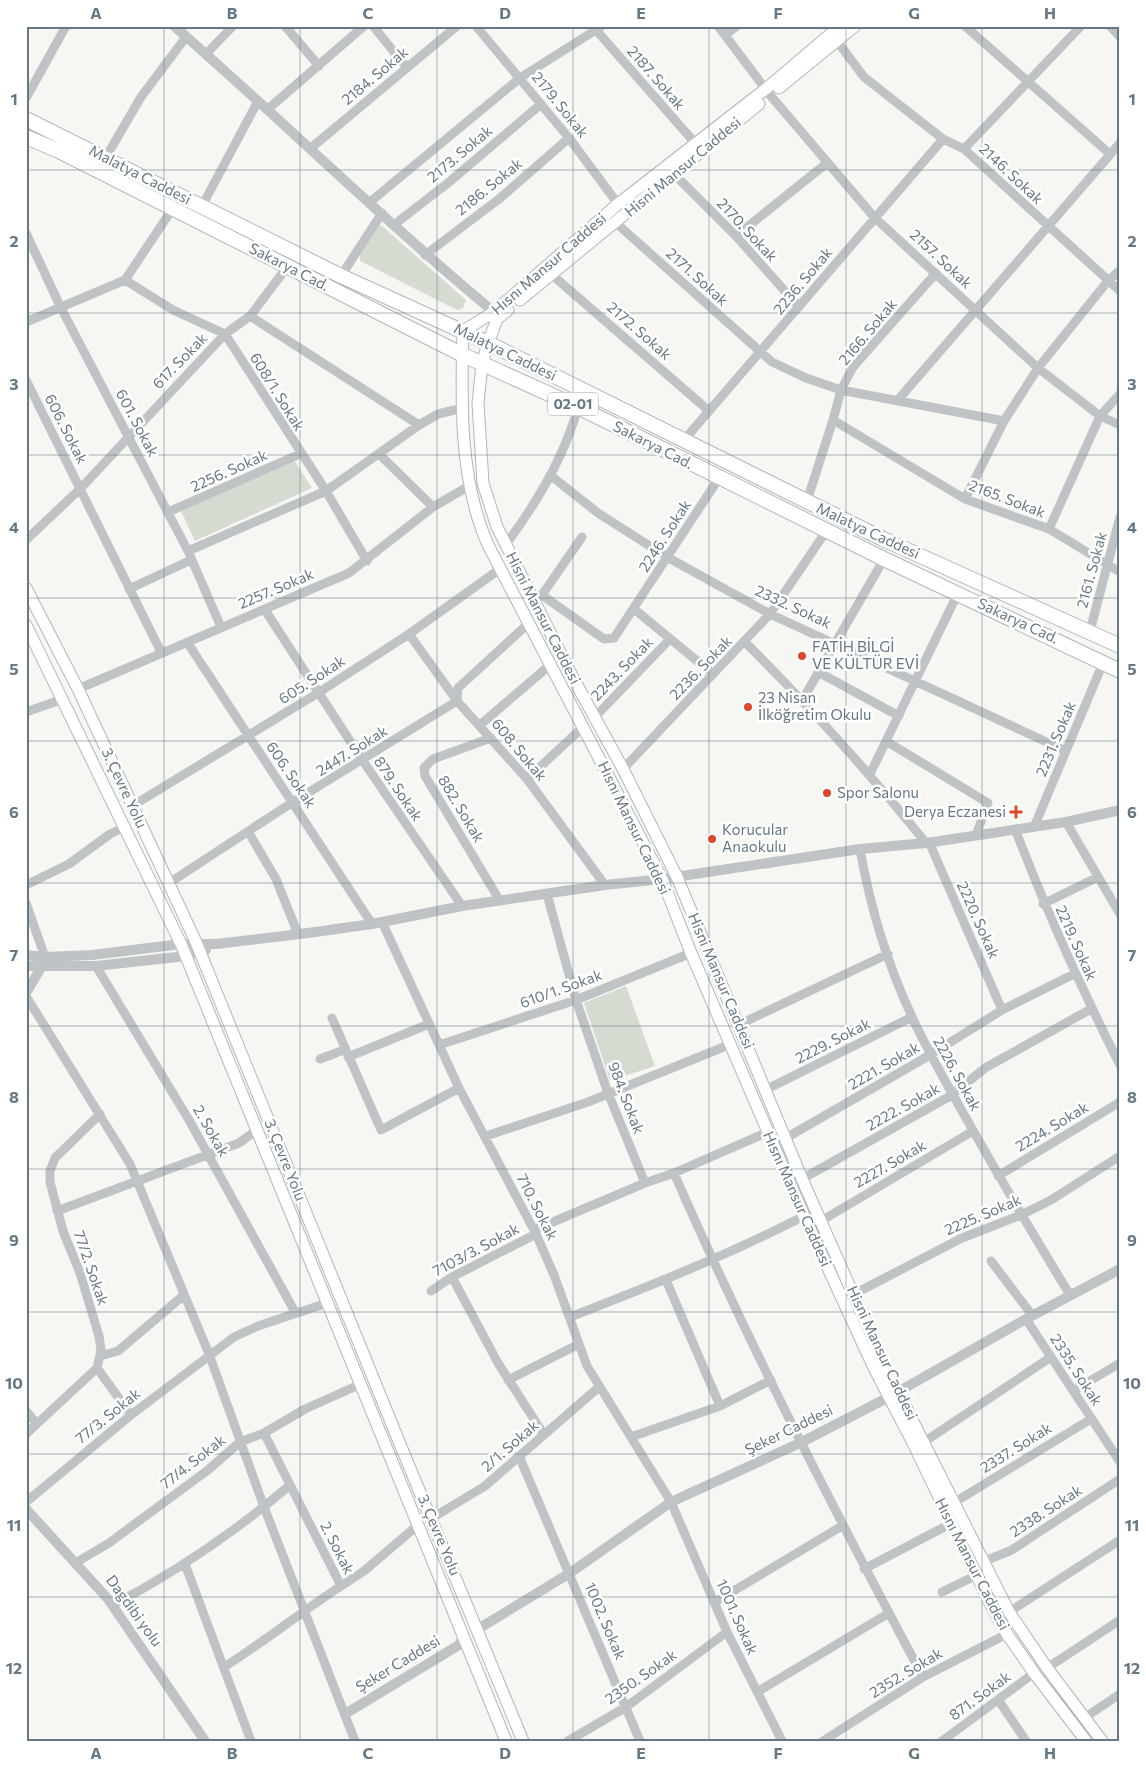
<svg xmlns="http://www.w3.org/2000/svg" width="1146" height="1767" font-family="Commissioner,sans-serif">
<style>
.green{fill:#d6dbd2}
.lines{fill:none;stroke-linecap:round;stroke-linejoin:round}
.secondary-casing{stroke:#b1b7bb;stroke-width:13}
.primary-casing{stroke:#b2b7ba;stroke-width:16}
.minor{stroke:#bfc3c6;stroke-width:9}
.tertiary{stroke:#bfc3c6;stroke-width:10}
.secondary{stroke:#fff;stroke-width:11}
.primary{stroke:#fff;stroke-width:14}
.grid{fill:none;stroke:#667883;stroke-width:1;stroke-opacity:0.55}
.poi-dot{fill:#dd492c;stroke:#fff;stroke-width:2}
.labels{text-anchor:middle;stroke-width:5;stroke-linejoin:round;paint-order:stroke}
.shield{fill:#fff;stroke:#94a0a8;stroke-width:1}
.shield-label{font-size:14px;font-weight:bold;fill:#667883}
.street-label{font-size:15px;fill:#667883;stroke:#fff}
.poi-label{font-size:15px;fill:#667883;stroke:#fff;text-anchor:start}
.neatline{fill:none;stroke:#667883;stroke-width:2}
.grid-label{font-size:16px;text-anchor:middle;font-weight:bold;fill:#667883}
</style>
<rect width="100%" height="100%" fill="#f6f6f3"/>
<!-- green -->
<path class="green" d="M376,226h6l84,74 -3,8 -6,2 -97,-49v-8z
M294,460l18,28 -117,53 -14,-30z
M626,986l29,80 -45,15 -26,-78z"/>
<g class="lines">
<!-- secondary casing -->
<g class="secondary-casing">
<path id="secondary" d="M840,26l-73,62 -149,116 -124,108 -31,19c-2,71 -4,148 25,214l174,334 29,74 113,263 70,152 39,75 78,162 16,29 27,39 52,68
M779,88l76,-62
M520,300l239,-196
M508,310l-11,9 -9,24 -6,21 -4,39 5,80 14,44 75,149 51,93 54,108 125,302 83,187 124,246 38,56 55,73
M26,588l52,101 118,253 204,502 123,297
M26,625l155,319 325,797"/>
</g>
<!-- primary casing -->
<g class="primary-casing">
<path id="primary" d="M26,119l315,157 147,67 395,196 237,107
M26,137l33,14 404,204 115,52 306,152 236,112"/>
</g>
<!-- minor -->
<path class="minor" d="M285,26l34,40
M373,26l34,42
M476,26l93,112 49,66
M718,26l52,69 104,122 164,151 62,48 20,9
M965,26l145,128
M1110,26l10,11
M596,30l99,113
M725,35l12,-9
M837,41l27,36 79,62 21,10 156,142
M206,54l27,-28
M26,98l40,-72
M268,109l96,-83
M311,148l146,-122
M964,149l117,-123
M106,157l35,-60 45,-60
M673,173l63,63 63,71
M370,202l150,-124 82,-52
M202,206l56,-105
M616,223l156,139 34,16 35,12 163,31
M395,224l53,-41 93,-79
M26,233l34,73 128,245 33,76
M736,236l91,-73
M425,255l74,-56 70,-61
M551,274l157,136
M341,276l41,-63
M125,280l48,30 52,24 101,157 41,70
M250,316l169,109
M26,322l99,-42 48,-72
M26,380l135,272
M897,401l223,-258
M833,420l132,79 84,30 71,43
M684,440l259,-301
M379,454l54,53
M550,475l48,38 69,44 103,57 296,137
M965,499l39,-78 34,-53 69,-86 13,-12
M807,501l26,-81 8,-30 12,-23 83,-94
M168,512l132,-58
M1049,529l51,-113 20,-22
M26,540l55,-52 144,-154 25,-18 38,-50
M506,544c30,-40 59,-89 72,-137
M188,551l138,-60 93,-66 19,-11 25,-6
M129,589l62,-29
M542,595l40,-58
M532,596l10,-1 62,44 10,-1 105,-160
M634,609l79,65
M265,610l98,151 99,145
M1090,631l30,-114
M409,634l48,67 70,78 78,106
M187,642l185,282
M745,642c64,64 124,130 181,201
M818,672l81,44
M78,689l271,-116 84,-66 36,-21
M803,699l81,-140
M26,712l37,-13
M594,718l76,-79
M480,725l70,-60
M491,738l-58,21 -9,9 1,8 75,125
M886,741l102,62 -12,32
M623,769l147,-155 57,-84
M870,774l88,-181
M527,779l56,-52
M132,806l186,-113 91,-59 91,-65
M1066,822l54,92
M1034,827l69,-164
M1015,829c31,81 66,159 105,236
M249,833l27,46 22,55
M929,842l73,168
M860,849c10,57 28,117 53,170 18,39 40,76 61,113 31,55 63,109 96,163
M169,883l124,-81 164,-101 1,-13 71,-65
M26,885l43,-21 41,-30 15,-7
M547,894l29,106 32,93 37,90 29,-10 94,-41
M26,903l19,54
M1043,904l55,-27
M382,922l77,166 77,146 18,41 33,91 84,136 56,130 55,109
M96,966l93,154 106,192
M26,996l104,168 79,190 55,153 91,234
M332,1018l49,112 78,-42
M740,1024l148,-70
M439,1045l137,-45 115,-47
M348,1057l81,-33
M320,1059l24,-9
M767,1089l145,-72
M486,1136l102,-34 143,-58
M786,1138l144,-83 72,-45 72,-36
M674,1173c75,172 161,339 249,504
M998,1176l122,-74
M802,1179l150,-84 33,-27 106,-59
M57,1211l182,-68 18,-13
M821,1221l152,-90
M534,1230l111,-47
M991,1261l41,54
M452,1277l46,86 46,72
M666,1280l54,126
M431,1291l21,-14 84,-43
M854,1294l108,-56 59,-23 30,-15 69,-44
M570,1317c80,-31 158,-62 234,-101
M1026,1319l94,143
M100,1356l18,-5 66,-56
M97,1368l34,47
M508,1380l71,-36
M1073,1391l47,-28
M26,1411l11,13
M264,1433l77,153 23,-15 54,-46
M26,1434l71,-66 4,-18 -2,-14 -19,-63 -17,-42 -13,-49v-11l5,-13 45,-44
M631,1437l89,-31 51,-26
M924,1442l127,-85
M519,1456l121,285
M26,1502l105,-87 103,-78 24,-11 69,-23
M955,1502l136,-83
M432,1518l53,-32 114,-99
M984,1561l26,-10 110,-72
M77,1562l32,-19 99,-73 32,-28 24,-9 41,-24 56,-25
M185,1564l66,177
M864,1569l86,-45
M942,1592l35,-17
M715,1602l127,-76
M113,1605c63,-33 122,-73 177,-120
M1009,1612l111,-72
M224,1667c40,-25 77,-55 117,-81
M1047,1668l73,-48
M757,1692l132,-79
M999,1701l27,40
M1084,1718l36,-24
M568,1741l58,-34 101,-75
M823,1741l100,-64 84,-43
M942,1741l92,-68"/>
<!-- tertiary -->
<path class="tertiary" d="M174,26c108,94 210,195 320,286
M26,955l19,2 47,-2 89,-11h35l92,-11 64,-9 90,-18 143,-21 57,-6 198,-30 66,-6 140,-21 54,-12
M26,966h70l90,-10 20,-6
M26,993l16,-27
M26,1509l82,90 97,142
M478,1629l92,-56 101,-71 131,-60 87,-45 137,-78 94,-50
M345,1714l114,-69 4,-8"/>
<!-- secondary -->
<use href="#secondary" class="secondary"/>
<!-- primary -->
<use href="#primary" class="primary"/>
</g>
<!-- grid -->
<path class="grid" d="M164,26v1715M300,26v1715M437,26v1715M573,26v1715M709,26v1715M846,26v1715M982,26v1715M26,170h1094M26,313h1094M26,455h1094M26,598h1094M26,741h1094M26,883h1094M26,1026h1094M26,1169h1094M26,1312h1094M26,1454h1094M26,1597h1094"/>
<!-- markers -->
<g class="poi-dot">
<circle cx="802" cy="656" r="5"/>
<circle cx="748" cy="707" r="5"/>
<circle cx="827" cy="793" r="5"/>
<path d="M1013.5 804.5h5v5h5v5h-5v5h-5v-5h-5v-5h5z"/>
<circle cx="712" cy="839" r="5"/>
</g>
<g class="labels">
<!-- shield labels -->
<rect class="shield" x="548" y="392.5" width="50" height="23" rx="4"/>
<g class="shield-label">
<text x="573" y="409">02-01</text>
</g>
<!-- street labels -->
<g class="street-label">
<text transform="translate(375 76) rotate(-40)" y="5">2184. Sokak</text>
<text transform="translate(656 78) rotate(49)" y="5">2187. Sokak</text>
<text transform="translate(560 105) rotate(51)" y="5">2179. Sokak</text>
<text transform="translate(460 154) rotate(-40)" y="5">2173. Sokak</text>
<text transform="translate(683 167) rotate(-40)" y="5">Hisni Mansur Caddesi</text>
<text transform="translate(1011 174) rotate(43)" y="5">2146. Sokak</text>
<text transform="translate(140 175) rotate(27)" y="5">Malatya Caddesi</text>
<text transform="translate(489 187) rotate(-39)" y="5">2186. Sokak</text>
<text transform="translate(747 230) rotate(47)" y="5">2170. Sokak</text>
<text transform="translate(941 259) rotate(43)" y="5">2157. Sokak</text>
<text transform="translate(549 264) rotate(-41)" y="5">Hısnı Mansur Caddesi</text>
<text transform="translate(289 267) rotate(27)" y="5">Sakarya Cad.</text>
<text transform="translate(697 277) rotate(42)" y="5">2171. Sokak</text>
<text transform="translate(803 281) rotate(-50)" y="5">2236. Sokak</text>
<text transform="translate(639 331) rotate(41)" y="5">2172. Sokak</text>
<text transform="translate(868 332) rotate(-50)" y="5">2166. Sokak</text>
<text transform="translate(505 352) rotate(26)" y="5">Malatya Caddesi</text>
<text transform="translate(180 361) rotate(-46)" y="5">617. Sokak</text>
<text transform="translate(277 392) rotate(58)" y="5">608/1. Sokak</text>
<text transform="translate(137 423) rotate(62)" y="5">601. Sokak</text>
<text transform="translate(66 429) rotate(63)" y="5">606. Sokak</text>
<text transform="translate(653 445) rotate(27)" y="5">Sakarya Cad.</text>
<text transform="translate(229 471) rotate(-24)" y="5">2256. Sokak</text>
<text transform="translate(1007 499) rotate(21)" y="5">2165. Sokak</text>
<text transform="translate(868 531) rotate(25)" y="5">Malatya Caddesi</text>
<text transform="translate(665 536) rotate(-57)" y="5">2246. Sokak</text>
<text transform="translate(1092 570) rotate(-75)" y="5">2161. Sokak</text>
<text transform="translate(276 589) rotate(-23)" y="5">2257. Sokak</text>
<text transform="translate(793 607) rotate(25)" y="5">2332. Sokak</text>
<text transform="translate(543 618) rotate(63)" y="5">Hisni Mansur Caddesi</text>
<text transform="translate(1018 621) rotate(25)" y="5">Sakarya Cad.</text>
<text transform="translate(701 668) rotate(-46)" y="5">2236. Sokak</text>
<text transform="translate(622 669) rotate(-46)" y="5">2243. Sokak</text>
<text transform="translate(312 680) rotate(-33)" y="5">605. Sokak</text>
<text transform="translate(1056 739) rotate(-67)" y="5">2231. Sokak</text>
<text transform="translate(519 750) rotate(50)" y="5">608. Sokak</text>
<text transform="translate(352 751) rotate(-32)" y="5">2447. Sokak</text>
<text transform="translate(291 775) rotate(56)" y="5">606. Sokak</text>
<text transform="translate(124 788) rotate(65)" y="5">3. Çevre Yolu</text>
<text transform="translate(398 789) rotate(56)" y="5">879. Sokak</text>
<text transform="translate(461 809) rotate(59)" y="5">882. Sokak</text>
<text transform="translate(634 828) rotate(64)" y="5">Hısnı Mansur Caddesi</text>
<text transform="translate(978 920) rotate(66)" y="5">2220. Sokak</text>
<text transform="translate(1076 943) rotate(66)" y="5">2219. Sokak</text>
<text transform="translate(721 981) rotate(67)" y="5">Hisni Mansur Caddesi</text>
<text transform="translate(561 989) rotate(-20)" y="5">610/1. Sokak</text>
<text transform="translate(833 1041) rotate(-27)" y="5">2229. Sokak</text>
<text transform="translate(884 1066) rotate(-30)" y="5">2221. Sokak</text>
<text transform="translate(957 1074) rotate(61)" y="5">2226. Sokak</text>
<text transform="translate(626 1098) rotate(69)" y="5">984. Sokak</text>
<text transform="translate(903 1107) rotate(-29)" y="5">2222. Sokak</text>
<text transform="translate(1052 1127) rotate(-31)" y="5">2224. Sokak</text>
<text transform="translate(211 1131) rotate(60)" y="5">2. Sokak</text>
<text transform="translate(285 1160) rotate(68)" y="5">3. Çevre Yolu</text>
<text transform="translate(890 1164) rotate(-30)" y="5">2227. Sokak</text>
<text transform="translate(797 1199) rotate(66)" y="5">Hısnı Mansur Caddesi</text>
<text transform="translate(537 1207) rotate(63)" y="5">710. Sokak</text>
<text transform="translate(983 1215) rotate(-23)" y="5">2225. Sokak</text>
<text transform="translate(476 1250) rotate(-28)" y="5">7103/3. Sokak</text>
<text transform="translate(91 1268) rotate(71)" y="5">77/2. Sokak</text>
<text transform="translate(882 1353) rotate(65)" y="5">Hisni Mansur Caddesi</text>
<text transform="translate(1076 1370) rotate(57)" y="5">2335. Sokak</text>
<text transform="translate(108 1416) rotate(-39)" y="5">77/3. Sokak</text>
<text transform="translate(789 1430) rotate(-26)" y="5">Şeker Caddesi</text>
<text transform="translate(510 1446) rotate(-41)" y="5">2/1. Sokak</text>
<text transform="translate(1016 1448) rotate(-32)" y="5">2337. Sokak</text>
<text transform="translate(193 1462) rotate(-38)" y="5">77/4. Sokak</text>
<text transform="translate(1046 1511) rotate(-33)" y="5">2338. Sokak</text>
<text transform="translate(439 1535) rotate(67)" y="5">3. Çevre Yolu</text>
<text transform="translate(337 1548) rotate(63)" y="5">2. Sokak</text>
<text transform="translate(972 1564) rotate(63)" y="5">Hısnı Mansur Caddesi</text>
<text transform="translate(134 1611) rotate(54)" y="5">Dagdibi yolu</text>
<text transform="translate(737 1617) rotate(66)" y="5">1001. Sokak</text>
<text transform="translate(605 1621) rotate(67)" y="5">1002. Sokak</text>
<text transform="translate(398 1664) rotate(-31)" y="5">Şeker Caddesi</text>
<text transform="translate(906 1673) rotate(-31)" y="5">2352. Sokak</text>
<text transform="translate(641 1677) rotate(-35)" y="5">2350. Sokak</text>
<text transform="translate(980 1696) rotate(-36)" y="5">871. Sokak</text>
</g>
<!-- poi labels -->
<g class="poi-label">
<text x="812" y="652">FATİH BİLGİ<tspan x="812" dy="17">VE KÜLTÜR EVİ</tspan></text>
<text x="758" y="703">23 Nisan<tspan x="758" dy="17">İlköğretim Okulu</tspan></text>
<text x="837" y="798">Spor Salonu</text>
<text x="1006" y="817" text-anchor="end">Derya Eczanesi</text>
<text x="722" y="835">Korucular<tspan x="722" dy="17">Anaokulu</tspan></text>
</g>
</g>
<!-- border -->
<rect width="1146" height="1767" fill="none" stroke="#ffffff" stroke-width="55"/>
<rect x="28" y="28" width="1090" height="1712" class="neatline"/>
<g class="grid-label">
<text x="96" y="19">A</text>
<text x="232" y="19">B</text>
<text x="368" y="19">C</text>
<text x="505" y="19">D</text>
<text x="641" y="19">E</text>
<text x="778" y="19">F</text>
<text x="914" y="19">G</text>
<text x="1050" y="19">H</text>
<text x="14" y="105">1</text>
<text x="1132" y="105">1</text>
<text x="14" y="247">2</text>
<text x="1132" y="247">2</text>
<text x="14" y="390">3</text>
<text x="1132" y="390">3</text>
<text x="14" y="533">4</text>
<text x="1132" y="533">4</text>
<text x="14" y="675">5</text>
<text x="1132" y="675">5</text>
<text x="14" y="818">6</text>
<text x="1132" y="818">6</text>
<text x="14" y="961">7</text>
<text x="1132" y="961">7</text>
<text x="14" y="1103">8</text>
<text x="1132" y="1103">8</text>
<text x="14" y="1246">9</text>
<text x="1132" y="1246">9</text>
<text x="14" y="1389">10</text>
<text x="1132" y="1389">10</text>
<text x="14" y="1531">11</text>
<text x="1132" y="1531">11</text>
<text x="14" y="1674">12</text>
<text x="1132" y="1674">12</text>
<text x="96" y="1759">A</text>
<text x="232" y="1759">B</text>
<text x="368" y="1759">C</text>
<text x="505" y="1759">D</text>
<text x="641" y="1759">E</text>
<text x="778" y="1759">F</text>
<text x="914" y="1759">G</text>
<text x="1050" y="1759">H</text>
</g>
</svg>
